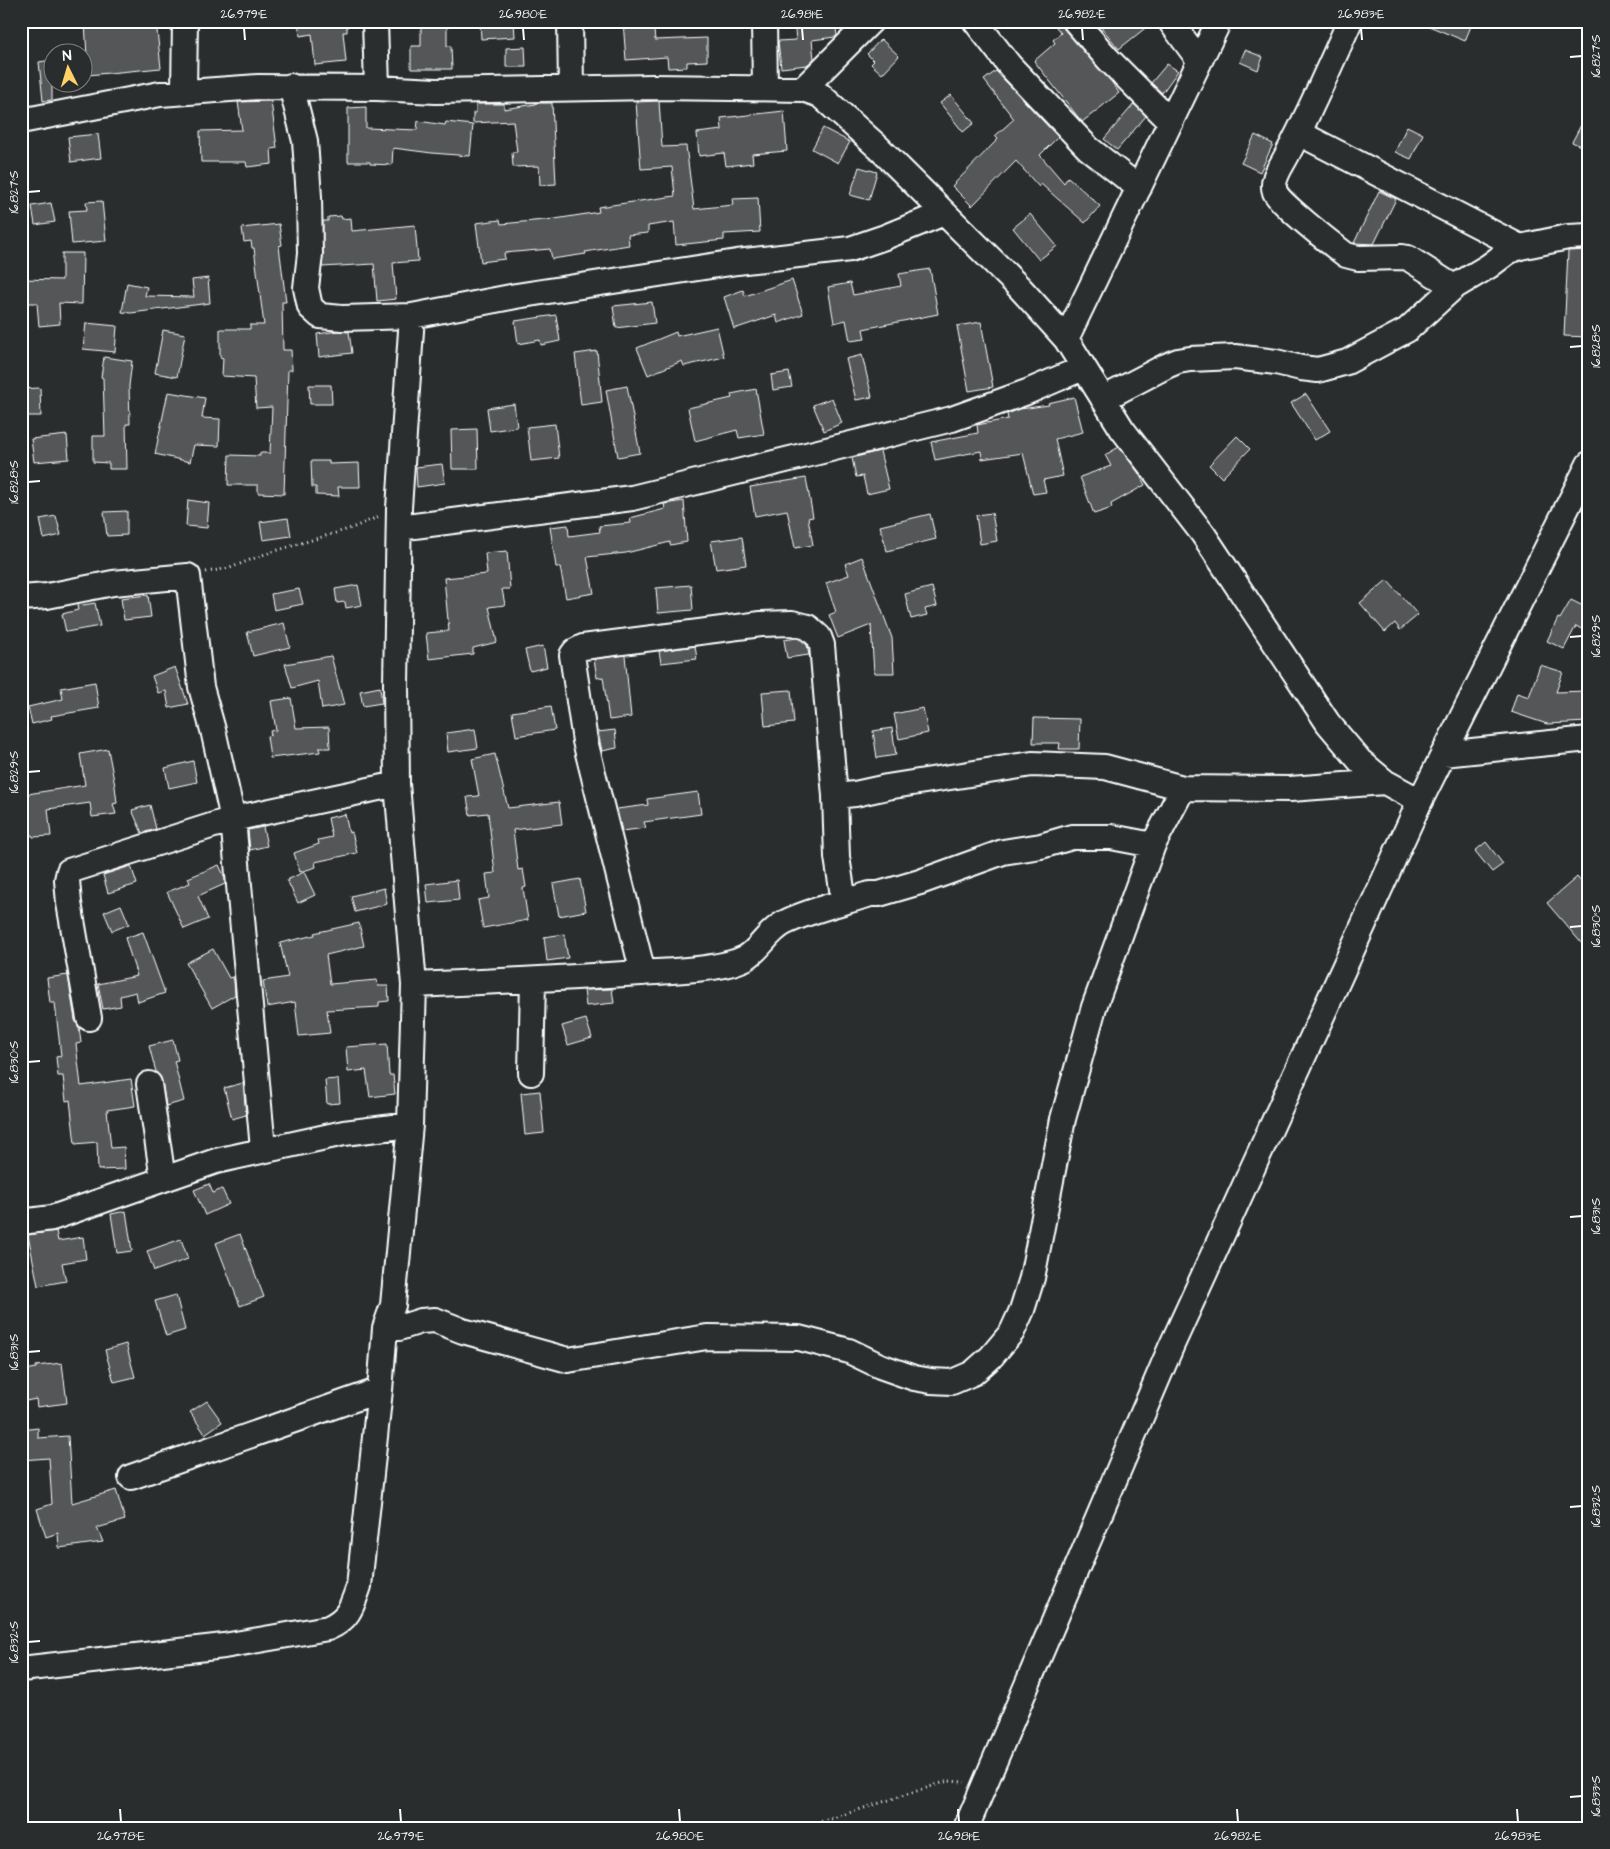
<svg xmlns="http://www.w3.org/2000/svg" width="1610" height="1849" font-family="'Architects Daughter',sans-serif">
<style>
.building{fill:#555758;stroke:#fff}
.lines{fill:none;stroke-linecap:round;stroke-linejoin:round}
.minor-casing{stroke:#fff;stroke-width:28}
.path{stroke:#fff;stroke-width:3;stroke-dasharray:1 4;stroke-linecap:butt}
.minor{stroke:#2a2d2e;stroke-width:24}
.ticks{fill:none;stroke:#fff;stroke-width:2}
.neatline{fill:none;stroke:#fff;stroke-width:2}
.ticks-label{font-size:12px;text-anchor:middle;fill:#fff}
</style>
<rect width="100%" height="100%" fill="#2a2d2e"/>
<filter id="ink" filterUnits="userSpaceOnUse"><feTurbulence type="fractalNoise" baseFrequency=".02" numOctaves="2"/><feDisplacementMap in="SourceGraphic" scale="10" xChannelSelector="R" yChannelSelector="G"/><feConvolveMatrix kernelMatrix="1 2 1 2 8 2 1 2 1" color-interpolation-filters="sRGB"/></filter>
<g filter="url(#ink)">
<!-- building -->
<path class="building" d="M85,21h71l5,47 -73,7z
M298,21h49v11h-4l3,30 -31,3 -3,-31 -12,2z
M421,21h26v25h4l1,23h-41v-23h10z
M480,21h34l1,16 -34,2z
M623,21h30l2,19 52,-2v23l-20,1v5l-19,1 -1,-11 -41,3z
M794,21h41l2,15 -2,1 -23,3 2,19 -7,6 -26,3 -3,-27 18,-1z
M1096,21h58l-35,28z
M1417,21h56l-8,20z
M1061,23l4,7 46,51 8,12 -37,29 -48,-61 21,-18 -2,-3 8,-7 -5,-6z
M881,39l18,17 -17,18 -11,-10 3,-3 -7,-7z
M525,47l1,20h-20v-19z
M1245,50l18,7 -5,13 -18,-8z
M52,60v40l-9,1 -4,-39z
M1167,64l11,7 -16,22 -11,-10z
M996,71l62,66 -18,18 24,28 4,-6 32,29 -15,17 -44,-39 -2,3 -23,-26 -44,45 -20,-20 46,-47 -3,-3 19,-17 -30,-39z
M951,95l23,28 -11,9 -23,-29z
M271,101l6,47 -6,1 1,15 -25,3 -1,-5h-45l-1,-31 42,-1 -4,-28z
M659,101l3,46 24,-1 8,63 39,-4 -1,-6 26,-1 2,34 -36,2v6l-48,5 -2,-23 -26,4v7l-20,2 1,10 -44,7 1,2 -34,5 -2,-10 -46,4 1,6 -24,3 -5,-39 24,-3 1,4 54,-5 44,-7 -1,-5 77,-11 -3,-29 -31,2 -5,-67z
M536,103h16l4,81 -16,1 -1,-19 -26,1 -1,-15h5l-4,-31 -40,2v-10h3v-9h28v5l32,-5z
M1134,104l12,12 -29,34 -13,-11z
M366,107v21l51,2 1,-9 27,4 1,-3 27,3 -3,31 -38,-3 -39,-5 -1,17 -22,-1v-2h-22v-54z
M1589,110v40l-17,-8z
M784,111l3,40 -35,3 1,9 -27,3 -2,-13 -25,3 -2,-23 25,-3 -1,-12z
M1407,126l16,8 -12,25 -16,-7z
M823,128l27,14 -12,21 -26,-14z
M98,134l3,24 -30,4 -3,-25z
M1255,135l18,9 -13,28 -19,-9z
M859,167l18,5 -8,28 -19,-5z
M1379,191l17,8 -22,45 -20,-1z
M102,201l4,40 -34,3 -3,-33 18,-1 -1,-8z
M51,203l4,19 -20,3 -3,-19z
M1030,214l27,32 -18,14 -26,-32z
M341,216l1,3 9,-1 1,13 63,-6 3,36 -25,2 3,36 -19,2 -3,-37 -52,3 1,-46h5v-4z
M279,224l3,21 -3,1 7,56h-4l1,48h8l1,20h-4l-4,124 -26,-1v-8h-30l1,-30 31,1v-3h10l2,-46 -16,1 -2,-30 -32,-2 1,-18 -3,-1v-28h30v-4h14l-10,-77h-2l-1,-7 -7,1 -2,-14z
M1589,250v87l-25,-1 4,-85z
M62,253h21l-1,51 -23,-1 1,21 -21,2 -2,-23h-16v-24l41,1z
M930,269l8,45 -75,15 2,10 -15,2 -4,-21 -12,3 -6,-36 22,-4 3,12 48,-9 -2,-12z
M208,278l2,25 -79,10 -9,-1 5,-29 20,4 -2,9 49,1 -2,-17z
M792,280l11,34 -25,9 -2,-8 -42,14 -10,-32 19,-7 2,6z
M652,302l3,21 -39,5 -3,-22z
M556,315l4,26 -19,4 -1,-5 -22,4 -3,-23z
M981,322l12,65 -24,4 -12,-65z
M86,323l31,3 -2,26 -32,-3z
M717,327l7,30 -40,9 -2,-5 -34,14 -11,-27 39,-16 1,4z
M163,330l22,4 -8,43 -22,-4z
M338,331l11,1 3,21 -33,4 -2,-23z
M597,351l5,51 -21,3 -6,-51z
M862,355l10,42 -16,3 -10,-41z
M104,357l28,4 -3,25 1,38h-4l1,45h-18v-6l-16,-1v-26h12l-2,-58 -2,-1z
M789,372l3,15 -19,3 -2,-15z
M309,385h22l1,19h-22z
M627,386l13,67 -22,4 -12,-67z
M40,388l1,28h-20v-27z
M756,389l8,45 -25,4 -2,-8 -42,11 -7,-33 44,-10 -1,-4z
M168,392l37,6 -3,20 18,1 -1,27 -25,-1 -4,17 -35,-8z
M1306,394l24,37 -15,9 -24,-37z
M1074,397l9,35 -28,7 8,37 -20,4 3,12 -13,2 -10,-41 -41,6 -1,-8 -46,9 -4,-18 47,-9 -1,-8 31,-6 -1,-5 13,-5 29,-4 -1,-2z
M832,398l10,25 -18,8 -11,-26z
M514,404l3,23 -27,4 -3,-23z
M555,424l4,34 -28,3 -4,-34z
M477,429l1,40h-26l-1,-39z
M67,435l2,24 -35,3 -3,-23z
M1237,436l13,13 -28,29 -13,-13z
M1119,447l19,25 7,13 -34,19 1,4 -18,6 -14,-37 31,-11 -6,-11z
M880,451l9,38 -22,5 -4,-18 -7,1 -4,-19z
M311,461h18v3l30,-1 1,24h-22l1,9 -23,-1v-8h-4z
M442,464l3,19 -28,4 -1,-20z
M806,478l7,39 -5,1 5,27 -18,3 -8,-38 -32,6 -5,-29z
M188,500l21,3 -2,25 -21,-2z
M684,501l3,41 -17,3v-3l-44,11 -39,4 7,36 -28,5 -6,-31h-4l-6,-40 18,-2 1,11 31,-4 -1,-6 32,-3 -1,-5 35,-9 -1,-5z
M127,511v24l-20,1 -3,-24z
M992,513l5,28 -17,3 -4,-29z
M930,514l6,25 -49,12 -7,-25z
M56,516l5,19 -17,4 -4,-20z
M288,518l3,18 -28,4 -3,-18z
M742,537l4,28 -30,4 -5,-28z
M507,551l3,38h-8l3,16 -16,2 8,35 -24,6v6l-44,5 -3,-26 23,-2 -5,-53 43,-4 -2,-21z
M862,557l30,81 2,35h-20l-3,-48 -33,13 -9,-23 7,-3 -10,-29 23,-8 -4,-11z
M1387,580l31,35 -18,15 -5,-7 -10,9 -25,-29z
M358,585l4,20 -16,3 -1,-6 -8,1 -2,-14z
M691,585l2,25 -35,3 -2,-25z
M932,587l5,19 -12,3 2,6 -16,4 -6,-25z
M299,589l4,15 -29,6 -3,-16z
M148,595l3,22 -27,3 -3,-22z
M1571,600l18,9v24l-13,-7 -12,23 -17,-8 11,-23 2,1z
M95,603l5,23 -34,6 -4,-18 16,-4 -1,-4z
M284,623l6,24 -37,9 -6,-24z
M797,638l4,2 6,5 2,10 -22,3 -3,-18z
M543,646l4,21 -17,4 -5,-21z
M695,646l2,13 -36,4 -2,-12z
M625,655l6,62 -22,3 -6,-43 -6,1 -3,-19z
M331,656l13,49 -22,4 -4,-28 -26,7 -7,-24z
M1540,665l23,7 -7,20 30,-1 2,31 -41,2 -36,-12 6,-19 12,4z
M175,667l13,37 -19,4 -3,-17 -8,2 -6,-17z
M95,682l4,26 -48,8 1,3 -20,5 -4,-17 35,-8 -2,-11z
M380,687l2,16 -19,3 -3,-15z
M791,690l3,33 -29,3 -3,-34z
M291,698l5,30 33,-1 1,21h-11l1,4 -50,6 -3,-22 4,-1 -1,-4 6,-1 -5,-29z
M551,706l4,24 -39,6 -4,-24z
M923,708l5,25 -29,6 -5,-25z
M1034,718l46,1 -1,30h-20l1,-6h-27z
M892,728l4,27 -19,3 -4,-27z
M475,729l3,19 -30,4 -2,-19z
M615,730l2,18 -15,3 -4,-19z
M108,749l7,37 2,17 -4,1 3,10 -24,3 -2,-14 -42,6 3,27 -18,1 -1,-2 -11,1v-41l64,-10 -5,-31z
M495,754l13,54 51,-6 3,22 -49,6 5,40 5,-1 3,18 -3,1 5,32 -45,8 -5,-28 11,-2 -3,-24 9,-1 -7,-60 -18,2 -3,-18 12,-1 -7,-37z
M193,761l4,21 -28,6 -4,-20z
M698,792l3,22 -57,8 2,6 -24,3 -5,-22 31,-4 -1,-6z
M150,805l6,24 -14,4 -10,-23z
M345,814l4,19 3,-1 5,21 -42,9 1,5 -16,5 -6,-19 25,-9 -1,-4 14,-3 -4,-19z
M263,827l4,19 -17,4 -2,-20z
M1486,842l17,22 -11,8 -17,-21z
M219,865l6,13v6l-27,12 10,23 -24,10 -17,-37 23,-9 -2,-5z
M131,866l6,18 -29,9 -5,-18z
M304,872l11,23 -17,8 -11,-23z
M1577,877l12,14v61l-42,-49z
M580,879l6,32 -27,5 -6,-32z
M457,880l2,20 -31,3 -2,-19z
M384,888l3,16 -32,8 -4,-16z
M121,905l8,19 -17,7 -8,-19z
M359,923l5,23 -38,9 4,29 47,-4 1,6h10l1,15 -10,1v5l-52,3 3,23 -31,3 -4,-34 -28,5 -4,-26 25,-4 -8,-34 35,-8 -1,-2z
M143,932l22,61 -27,9 -2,-10 -16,4 1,10 -18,3 -5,-25 39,-8 -12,-38z
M564,934l4,24 -21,3 -3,-24z
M213,949l16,29 3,-1 2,3 1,15 -23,13 -26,-45z
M68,975l7,45 4,7 2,16 -5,1 5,42 50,-7 4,27 -28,4 4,38 13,-1 1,22 -27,1 -1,-28 -22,2 -5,-44 -4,1 -3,-25h-5l-2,-19 5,-1 -6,-53h-5l-3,-25z
M612,989l2,14 -28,3 -2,-16z
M586,1019l6,19 -24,7 -6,-19z
M173,1040l5,20 -4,1 10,40 -18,5 -4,-24 -2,-6 -4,-4 -7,-26z
M387,1044l2,31h4l2,19 -25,3 -4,-27 -18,2 -2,-25z
M338,1079l2,24 -13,1 -2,-24z
M243,1083l3,32 -14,4 -8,-31z
M540,1091l4,42 -19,2 -4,-42z
M209,1184l4,9 9,-4 7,15 -24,11 -11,-25z
M126,1211l6,40 -15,2 -6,-39z
M56,1231l2,10 25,-4 3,22 -24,4 4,18 -28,5 -10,-51z
M240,1234l24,63 -24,9 -24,-63z
M181,1239l7,20 -34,12 -7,-20z
M176,1295l9,35 -19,6 -11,-35z
M126,1344l9,33 -21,5 -9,-32z
M62,1363l5,40 -30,4 -1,-8 -15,3v-31l15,-3v-2z
M207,1401l15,21 -17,12 -15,-22z
M38,1428v10l30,-2 4,67 44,-13 9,30 -28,8 6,14 -44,6 -1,-15 -12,4 -9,-28 15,-5 -3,-46 -28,2v-30z"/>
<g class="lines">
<!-- minor casing -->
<g class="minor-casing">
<path id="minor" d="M375,21l2,67
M570,21l1,66
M764,21l1,67
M975,21l35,45 78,82 51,40
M1075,21l33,38 63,63
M1170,21l29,39
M1350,21c-20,44 -39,89 -62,132 -5,11 -18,26 -13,39 4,11 58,53 71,63l12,3 44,-1 6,1 46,29
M291,86l14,55 4,56 1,57 -4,34 4,19 10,9 22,2 70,-2 104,-20 221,-34 113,-13 35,-12 59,-24
M803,89l68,-68
M184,91l1,-70
M21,121l139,-27 98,-7 119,1 59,3 217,-4 150,2 17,6 59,53 141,140 46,51 56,90 81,105 125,189 32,38 25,21 35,19
M1299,133l221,114
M1066,339l153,-318
M1103,399l63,-33 12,-5 12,-2 45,-2 41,5 25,6 17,2 29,-8 60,-32 47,-43 35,-21 20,-15 11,-4 48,-10 21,-1
M399,528l233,-30 320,-79 75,-27 56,-24
M21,598l26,-2 66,-13 75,-7 13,111 12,43 20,89 -164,52 -2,9 2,23 20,115
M1443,754l146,-15
M844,902l-7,-45 -2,-61 20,-2 32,-7 145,-23 73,3 78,21
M643,973l-58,-232 -13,-86 3,-4 8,-4 178,-23 31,-1 16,4 11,10 3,8 13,151
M414,985c76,-3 151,-7 227,-12 27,-2 81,-3 104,-15 15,-8 22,-26 39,-35 25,-13 59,-20 86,-29h9l41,-12 83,-30 38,-6 31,-9h39l42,8
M531,1073l2,-92
M149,1084l14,95
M263,1149l-30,-330 164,-35
M21,1222l31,-4 164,-57 128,-28 66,-8
M385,1328h14l22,-7 14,-1 28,11 105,29 139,-23 92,1 50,13 31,15 34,12 17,3 21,1 21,-9 18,-16 21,-25 10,-22 10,-32 31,-159 31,-112 59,-162 30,-57 107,1 95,-7
M131,1477l249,-87
M21,1669l203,-23 104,-18c21,-9 24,-22 31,-42l21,-196 5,-62 8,-23 17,-180 4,-140 -17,-201 -1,-100 3,-176 13,-192
M966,1828l205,-481 249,-546 169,-337"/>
</g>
<!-- path -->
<path class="path" d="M206,572l24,-4 35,-14 87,-26 28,-12
M797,1828l30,-8 121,-39 17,1"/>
<!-- minor -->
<use href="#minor" class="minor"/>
</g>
</g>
<!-- ticks -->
<path class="ticks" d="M244,28l1,12M523,28l1,12M802,28l1,12M1082,28l1,12M1361,28l1,12M1570,57l12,-1M28,192l12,-1M1570,347l12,-1M28,482l12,-1M1570,637l12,-1M28,772l12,-1M1570,927l12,-1M28,1062l12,-1M1570,1217l12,-1M28,1352l12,-1M1570,1507l12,-1M28,1642l12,-1M1570,1797l12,-1M120,1809l1,13M400,1809l1,13M679,1809l1,13M958,1809l1,13M1237,1809l1,13M1517,1809l1,13"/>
<!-- margin -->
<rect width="1610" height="1849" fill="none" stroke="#2a2d2e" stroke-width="55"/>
<!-- north arrow -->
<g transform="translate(68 68) rotate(355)"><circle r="24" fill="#2a2d2e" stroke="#7f8182"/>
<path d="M0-4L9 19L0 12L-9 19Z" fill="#ffd166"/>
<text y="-8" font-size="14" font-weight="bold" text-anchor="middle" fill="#ffffff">N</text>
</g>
<rect x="28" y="28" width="1554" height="1794" class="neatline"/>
<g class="ticks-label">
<text x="244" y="18">26.979°E</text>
<text x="523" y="18">26.980°E</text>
<text x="802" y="18">26.981°E</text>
<text x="1082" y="18">26.982°E</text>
<text x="1361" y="18">26.983°E</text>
<text transform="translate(1596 56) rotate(-90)" y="4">16.827°S</text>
<text transform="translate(14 192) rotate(-90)" y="4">16.827°S</text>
<text transform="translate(1596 346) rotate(-90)" y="4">16.828°S</text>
<text transform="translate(14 482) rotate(-90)" y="4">16.828°S</text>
<text transform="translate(1596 636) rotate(-90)" y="4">16.829°S</text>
<text transform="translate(14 772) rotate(-90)" y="4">16.829°S</text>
<text transform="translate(1596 926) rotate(-90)" y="4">16.830°S</text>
<text transform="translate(14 1062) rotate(-90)" y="4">16.830°S</text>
<text transform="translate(1596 1216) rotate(-90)" y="4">16.831°S</text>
<text transform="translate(14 1352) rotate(-90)" y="4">16.831°S</text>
<text transform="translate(1596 1506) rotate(-90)" y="4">16.832°S</text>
<text transform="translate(14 1642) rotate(-90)" y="4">16.832°S</text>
<text transform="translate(1596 1796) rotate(-90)" y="4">16.833°S</text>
<text x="121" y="1840">26.978°E</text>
<text x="401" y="1840">26.979°E</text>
<text x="680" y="1840">26.980°E</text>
<text x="959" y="1840">26.981°E</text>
<text x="1238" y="1840">26.982°E</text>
<text x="1518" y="1840">26.983°E</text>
</g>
</svg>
